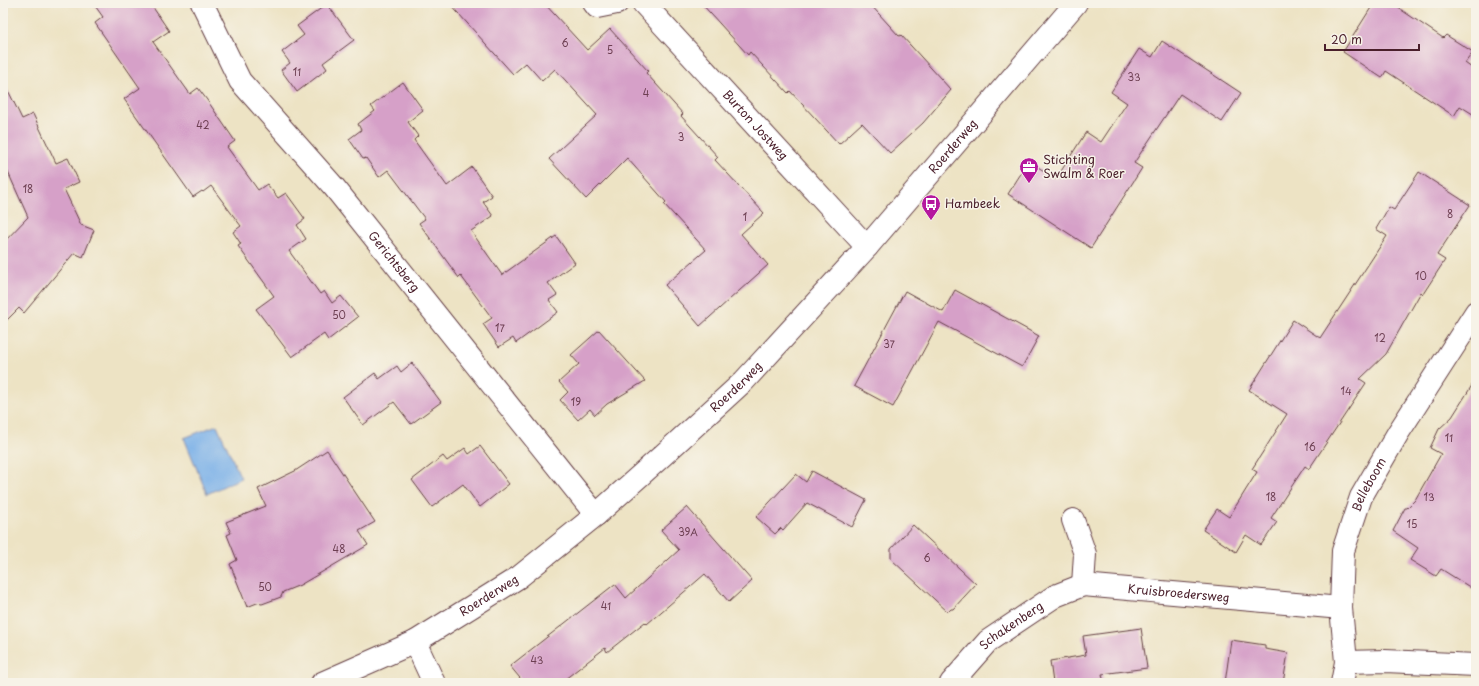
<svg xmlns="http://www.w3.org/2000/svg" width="1479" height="686" font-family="'Playpen Sans',sans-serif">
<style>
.water{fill:#7ab0e8;stroke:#62688a}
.building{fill:#d6a0c8}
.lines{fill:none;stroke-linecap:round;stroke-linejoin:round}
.minor-casing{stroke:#623c42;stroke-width:24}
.minor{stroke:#fff;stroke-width:22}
.labels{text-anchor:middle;stroke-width:3;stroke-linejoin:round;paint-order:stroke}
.number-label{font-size:10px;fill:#6d3f52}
.street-label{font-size:12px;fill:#4a1f2b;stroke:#f7f3e8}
.poi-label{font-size:12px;fill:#4a1f2b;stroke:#f7f3e8;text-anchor:start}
</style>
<rect width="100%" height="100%" fill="#f7f3e8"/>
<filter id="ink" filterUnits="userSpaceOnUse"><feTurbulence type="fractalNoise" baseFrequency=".025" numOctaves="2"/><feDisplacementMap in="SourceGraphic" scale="8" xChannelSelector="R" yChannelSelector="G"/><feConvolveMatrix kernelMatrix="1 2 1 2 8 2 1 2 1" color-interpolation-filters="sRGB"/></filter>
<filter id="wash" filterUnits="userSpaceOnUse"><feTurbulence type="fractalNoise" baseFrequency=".012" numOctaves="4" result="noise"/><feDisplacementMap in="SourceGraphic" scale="16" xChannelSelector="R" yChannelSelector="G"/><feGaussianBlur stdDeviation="0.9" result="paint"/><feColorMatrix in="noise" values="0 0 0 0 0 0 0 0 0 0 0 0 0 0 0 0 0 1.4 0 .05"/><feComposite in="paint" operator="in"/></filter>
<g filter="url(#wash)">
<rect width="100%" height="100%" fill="#ede3c4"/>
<!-- water -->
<path class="water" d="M217,425l24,53 -34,16 -23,-56z"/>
<g id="blocks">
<!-- building -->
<path class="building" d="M93,3h57l19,28 -16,11 37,52 8,-6 9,12 28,41 -8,6 31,43 9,-6 11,14 8,-5 19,26 -8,6 9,14 -17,12 31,43 4,-3 8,12 9,-7 17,21 -30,23 -4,-6 -32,23 -36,-48 18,-13 -36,-50 3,-2 -8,-12 8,-6 -30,-40 -8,6 -1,-1 -9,6 -69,-98 16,-11 -45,-65 8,-6z
M449,3h95l43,47 23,-21 38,42 -2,2 37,41 -2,2 37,41 -3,3 49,53 -23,21 27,31 -68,61 -35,-41 41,-35 -42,-46 2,-2 -39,-44 -41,41 -37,-40 48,-44 -42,-46 -13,12 -16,-18 -13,11z
M701,3h168l30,33 2,-1 50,55 -28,33 -33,30 -28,-30 -23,21 -49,-53 -2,2 -38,-41 -2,3z
M1374,3h17l52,35 3,-3 27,17 -8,11 11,8v45l-16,-10 -6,10 -68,-45 -4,7 -39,-26z
M327,4l27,36 -31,23 4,6 -30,23 -16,-22 9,-7 -8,-11 22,-17 -7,-9z
M1162,41l79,52 -19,29 -42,-28 -46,69 8,5 -51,80 -83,-54 21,-33 27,18 30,-47 15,10 26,-39 -16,-11 28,-43 13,8z
M3,80l19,39 11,-5 23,49 12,-5 11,24 -15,7 17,36 13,5 -11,27 -9,-4 -50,60 -5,-5 -16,16v-81l25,-26 -25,-56z
M403,82l20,28 -15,12 10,14 -4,4 33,46 25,-19 20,29 -9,6 10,14 -22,15 31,44 54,-39 19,27 -27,20 9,12 -8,5 9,12 -42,31 -3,-5 -14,9 -16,-23 9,-6 -31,-42 -2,2 -40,-55 6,-4 -37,-49 -9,7 -13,-19 -3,1 -14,-20 12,-9 -3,-6 17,-13 -4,-5z
M1419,172l51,33 -33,50 8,5 -22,34 -2,-2 -35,62 -26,25 6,4 -57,86 -4,-3 -34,52 6,4 -16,23 -15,-10 -10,17 -33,-22 14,-21 12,8 28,-45 -5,-3 35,-55 -38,-24 44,-70 27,18 67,-102 -11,-7 13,-22 5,3z
M955,290l84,46 -17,31 -83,-45 -46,85 -39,-21 51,-95 38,21z
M599,330l46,51 -38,23 -12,11 -5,-6 -12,11 -18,-20 8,-8 -9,-10 20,-18 -8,-9z
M412,363l29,39 -30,22 -17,-22 -31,23 -20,-28 32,-24 4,6 18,-13 4,6z
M1476,379v212l-35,-22 -5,7 -26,-16 8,-12 -25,-17 12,-23h2l8,-8 26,-46 -11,-6 9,-19 13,-12z
M480,446l29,38 -29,23 -17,-23 -31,23 -20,-27 31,-24 4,5 18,-13 4,6z
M327,450l48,72 -16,9 9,14 -68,40 -17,7 -2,5 -19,7 -5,-1 -10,4 -17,-43 7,-4 -10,-25 4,-2 -5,-11 40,-16 -8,-17 37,-18z
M812,471l54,29 -14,27 -45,-24 -24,27 -2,-2 -6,6 -19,-17 40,-43 10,8z
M687,507l65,74 -23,21 -24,-28 -58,50 -2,-2 -38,30 -2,-4 -45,35h-36l-14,-17 105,-82 11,14 53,-48 -18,-20z
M913,525l63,59 -23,25h-2l-3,3 -57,-53v-10z
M1141,628l6,40 -45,6 2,9h-51l-3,-22 36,-6 -3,-19z
M1231,640l34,5v4l23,4 -5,30h-58z"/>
</g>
</g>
<g filter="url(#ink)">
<use href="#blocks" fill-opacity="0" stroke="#623c42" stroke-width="1"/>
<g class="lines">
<!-- minor casing -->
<g class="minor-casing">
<g id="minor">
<path id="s1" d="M202,3l38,78 94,106 262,328"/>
<path d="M594,3l3,4 20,-4"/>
<path id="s2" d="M643,3l224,244"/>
<path id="s3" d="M1073,520l12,34 -2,31 258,23"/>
<path d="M415,642l19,41"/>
<path d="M1346,662l39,-1 91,4"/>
<path id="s4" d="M322,683l93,-41 104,-65 77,-62 66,-59 82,-75 123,-134 209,-244"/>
<path id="s5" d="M951,683l37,-42 67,-45 28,-11"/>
<path id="s6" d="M1342,683l4,-21 -5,-54 2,-57 18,-54 37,-64 78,-121"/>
</g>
</g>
<!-- minor -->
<use href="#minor" class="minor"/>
</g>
</g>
<!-- icons -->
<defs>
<g id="office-pin" transform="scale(1)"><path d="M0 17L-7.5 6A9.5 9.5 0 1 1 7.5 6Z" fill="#b5179e" stroke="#f7f3e8"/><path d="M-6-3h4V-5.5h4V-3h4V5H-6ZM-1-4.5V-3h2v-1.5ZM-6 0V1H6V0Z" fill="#fff"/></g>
<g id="bus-pin" transform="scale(1)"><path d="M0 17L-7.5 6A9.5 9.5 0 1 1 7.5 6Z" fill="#b5179e" stroke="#f7f3e8"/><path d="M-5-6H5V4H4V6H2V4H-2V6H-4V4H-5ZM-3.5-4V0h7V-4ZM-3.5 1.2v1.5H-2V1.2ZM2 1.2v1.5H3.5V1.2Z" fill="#fff"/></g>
</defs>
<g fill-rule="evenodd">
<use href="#office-pin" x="1029" y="167"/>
<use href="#bus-pin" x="931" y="204"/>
</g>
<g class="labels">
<!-- number labels -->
<g class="number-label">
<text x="565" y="47">6</text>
<text x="610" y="54">5</text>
<text x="297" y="76">11</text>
<text x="1134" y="81">33</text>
<text x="646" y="97">4</text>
<text x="203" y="129">42</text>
<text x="681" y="141">3</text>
<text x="28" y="193">18</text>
<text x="1450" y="218">8</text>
<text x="745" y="221">1</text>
<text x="1421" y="280">10</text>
<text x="339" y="319">50</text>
<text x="500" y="332">17</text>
<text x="1380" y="342">12</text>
<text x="889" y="348">37</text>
<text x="1346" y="395">14</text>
<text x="576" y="406">19</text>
<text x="1449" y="442">11</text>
<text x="1310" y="451">16</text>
<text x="1271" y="501">18</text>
<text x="1429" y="501">13</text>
<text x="1412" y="528">15</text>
<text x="688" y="536">39A</text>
<text x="339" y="553">48</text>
<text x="927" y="562">6</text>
<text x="265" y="591">50</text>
<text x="606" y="610">41</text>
<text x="537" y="664">43</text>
</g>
<!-- street labels -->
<g class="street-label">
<text dy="4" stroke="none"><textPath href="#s2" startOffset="166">Burton Jostweg</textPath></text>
<text dy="4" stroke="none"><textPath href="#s4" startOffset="837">Roerderweg</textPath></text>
<text dy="4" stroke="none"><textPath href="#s1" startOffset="324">Gerichtsberg</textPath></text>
<text dy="4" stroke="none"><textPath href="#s4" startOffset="513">Roerderweg</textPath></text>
<text dy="4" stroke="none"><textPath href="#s6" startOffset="204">Belleboom</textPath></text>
<text dy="4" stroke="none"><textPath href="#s3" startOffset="163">Kruisbroedersweg</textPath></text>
<text dy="4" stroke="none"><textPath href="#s4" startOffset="189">Roerderweg</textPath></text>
<text dy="4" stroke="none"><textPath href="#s5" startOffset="84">Schakenberg</textPath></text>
</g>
<!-- poi labels -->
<g class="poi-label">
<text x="1043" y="164">Stichting<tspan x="1043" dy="14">Swalm &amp; Roer</tspan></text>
<text x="945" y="208">Hambeek</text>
</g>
</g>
<!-- margin -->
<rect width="1479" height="686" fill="none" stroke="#f7f3e8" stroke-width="16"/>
<!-- scale -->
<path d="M1325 44v6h94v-6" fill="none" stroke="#4a1f2b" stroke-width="2"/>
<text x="1331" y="44" font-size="12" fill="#4a1f2b" stroke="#f7f3e8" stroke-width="3" paint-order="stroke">20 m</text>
</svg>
